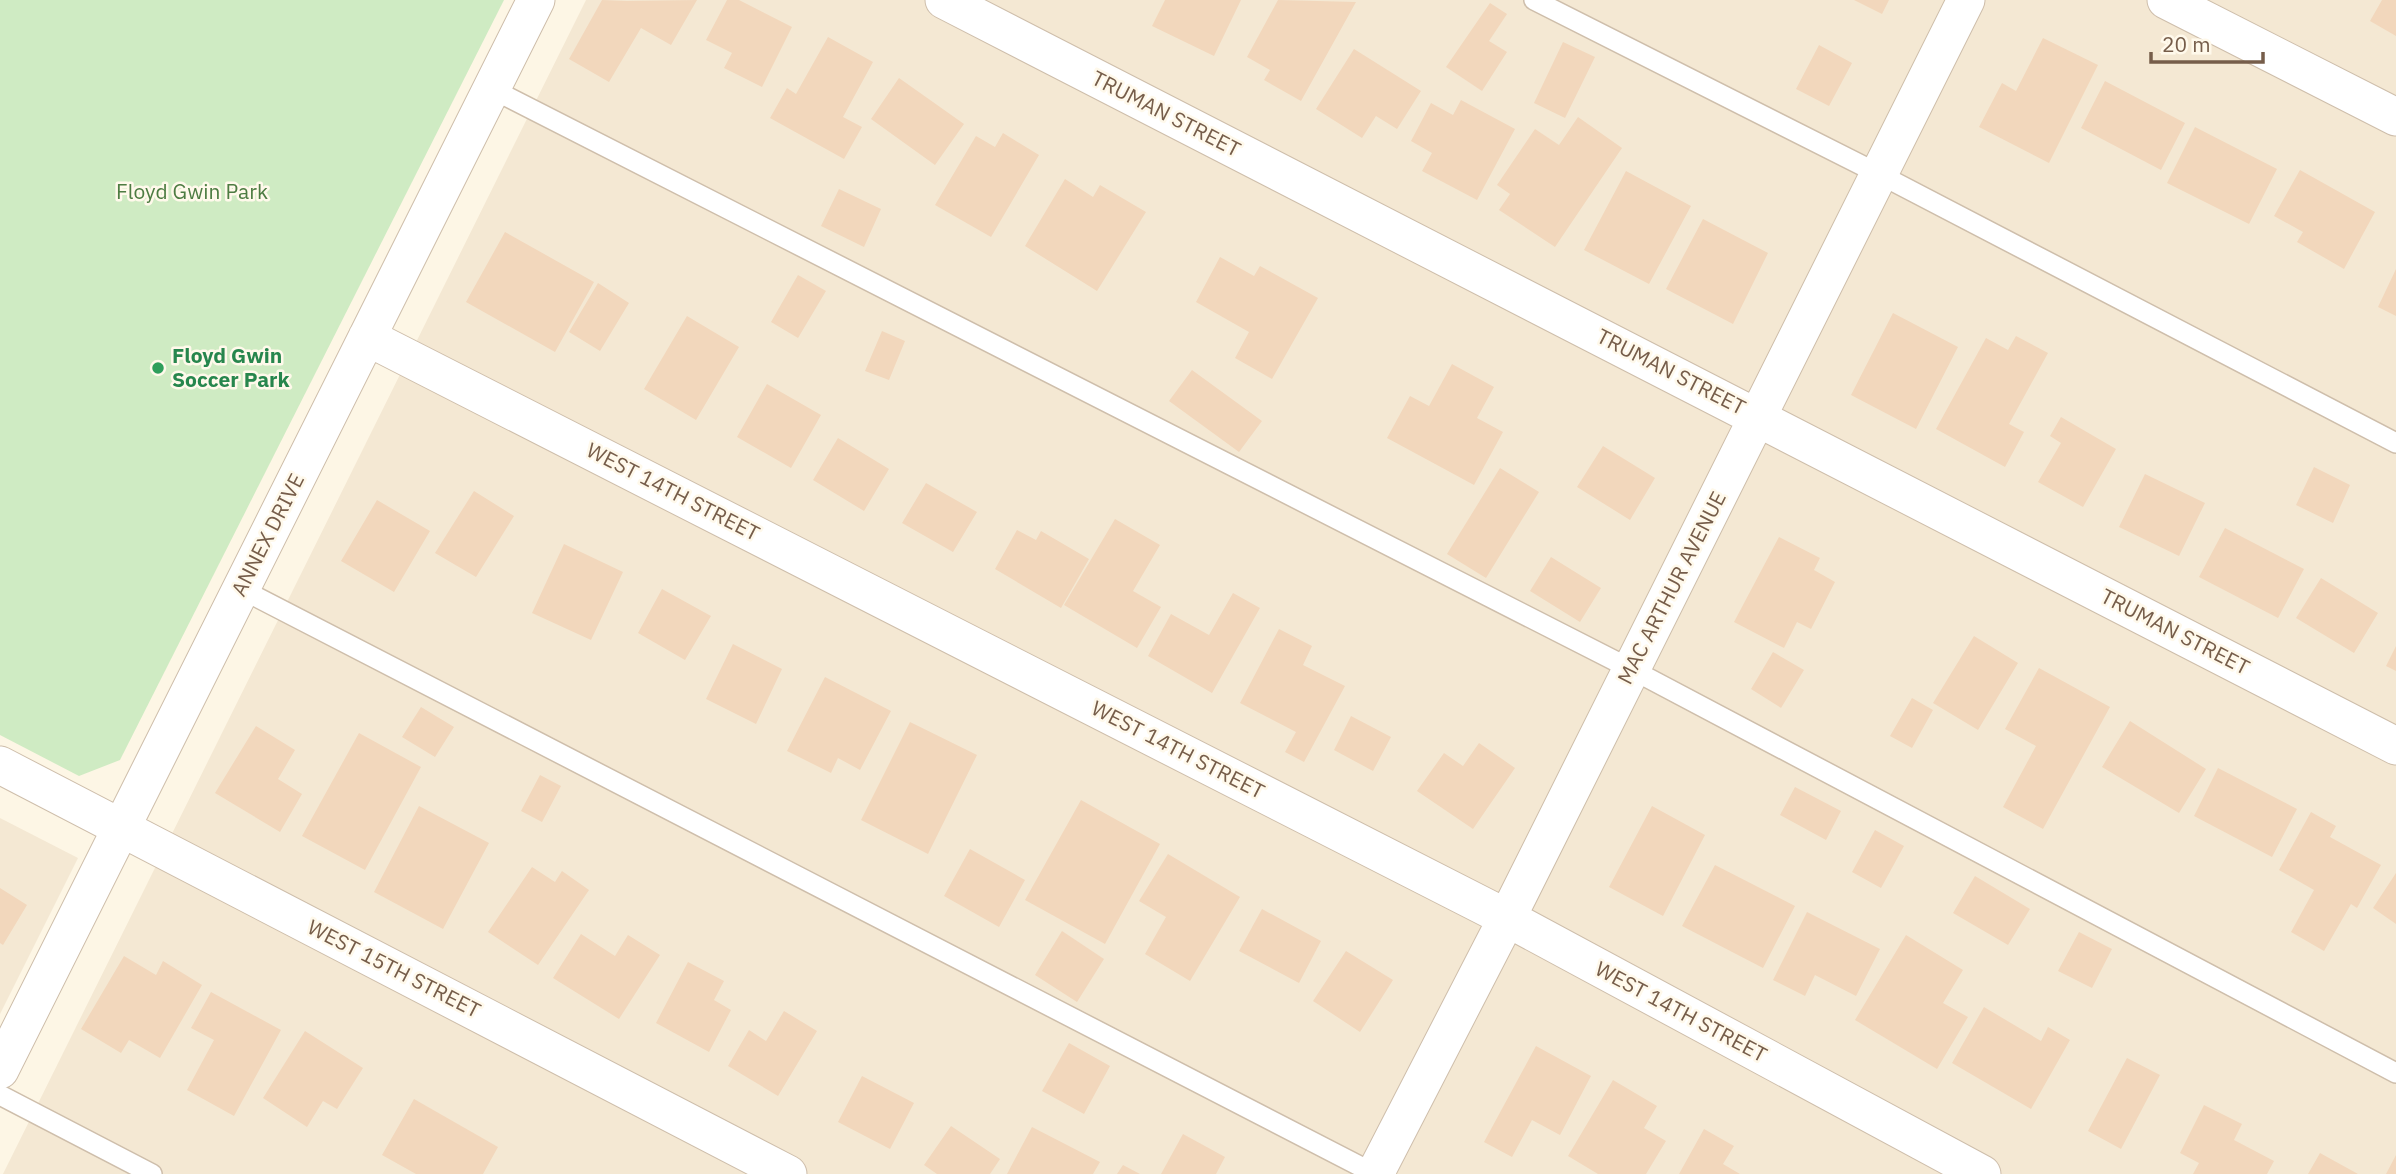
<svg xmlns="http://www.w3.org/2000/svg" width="2396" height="1174" font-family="'IBM Plex Sans',sans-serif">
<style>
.residential{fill:#f4e8d3}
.green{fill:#cfebc3}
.building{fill:#f2d7bc}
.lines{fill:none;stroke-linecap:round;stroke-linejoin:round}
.service-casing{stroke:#cebeab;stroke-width:22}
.minor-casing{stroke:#cebeab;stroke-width:39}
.service{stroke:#fff;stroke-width:19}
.minor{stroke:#fff;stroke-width:37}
.leisure-dot{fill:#2e9e5b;stroke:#fff9eb;stroke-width:2.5}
.labels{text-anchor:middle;stroke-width:5;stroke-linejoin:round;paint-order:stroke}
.street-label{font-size:21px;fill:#765d4a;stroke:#fff9eb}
.park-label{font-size:21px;fill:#4d7c42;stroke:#fff9eb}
.leisure-label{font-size:21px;font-weight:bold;fill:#27864d;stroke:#fff9eb;text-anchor:start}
</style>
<rect width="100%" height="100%" fill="#fdf6e5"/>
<!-- residential -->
<path class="residential" d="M586,0h1810v1174h-2393z
M0,818l78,40 -78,156z"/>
<!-- green -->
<path class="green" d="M0,0h504l-384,760 -41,16 -79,-41z"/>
<!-- building -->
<path class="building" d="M602,0l25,1 70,-1 -26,45 -30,-17 -32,54 -40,-23z
M727,0h12l53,27 -30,60 -38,-19 8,-15 -26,-13z
M1165,0h76l-27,56 -62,-30z
M1278,0l78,2 -55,99 -37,-21 6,-10 -23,-13z
M1854,0h35l-7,14z
M2382,0h14v36l-26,-15z
M1490,3l17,11 -18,27 18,11 -25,39 -36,-24z
M828,37l45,25 -30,55 19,10 -18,32 -74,-41 17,-30 9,6z
M2043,38l55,27 -49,98 -70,-36 23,-44 14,8z
M1563,42l32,15 -30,61 -31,-15z
M1819,45l33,18 -23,43 -33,-17z
M1354,49l67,42 -24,38 -21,-13 -14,22 -46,-29z
M899,78l65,46 -29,41 -64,-46z
M2105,81l80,42 -24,47 -80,-42z
M1461,100l54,29 -38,71 -55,-29 10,-18 -21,-12 20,-38 22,12z
M1578,117l44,31 -67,99 -56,-37 11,-16 -13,-9 38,-56 24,16z
M2195,127l82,42 -28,55 -82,-41z
M1003,133l36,22 -48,82 -56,-32 41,-69 19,11z
M2300,170l75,42 -31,57 -47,-27 6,-10 -29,-16z
M1626,171l65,35 -42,78 -65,-34z
M1065,179l28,18 7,-12 46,27 -49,79 -72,-45z
M839,189l42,20 -17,38 -43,-21z
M1703,219l65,34 -35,71 -67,-35z
M505,232l89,50 -39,70 -89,-50z
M1220,257l34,19 6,-10 58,32 -46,81 -37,-21 14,-26 -53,-30z
M2396,269v47l-18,-9z
M798,275l28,16 -28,47 -27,-16z
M598,283l31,20 -29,48 -31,-19z
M1893,313l65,34 -42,82 -65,-34z
M687,316l52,31 -43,73 -52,-31z
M882,331l23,10 -16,39 -24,-9z
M2016,336l32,17 -39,71 15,8 -19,35 -69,-38 50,-91 22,12z
M1452,364l42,23 -17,31 26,14 -29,53 -87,-47 23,-42 19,10z
M1192,370l70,51 -23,31 -70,-51z
M767,384l54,31 -30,53 -54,-31z
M2061,417l55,32 -33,58 -45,-25 23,-39 -11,-7z
M838,438l51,31 -25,42 -51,-31z
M1603,446l52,32 -25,42 -53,-33z
M2314,467l36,18 -17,38 -37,-18z
M1500,468l39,24 -53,86 -39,-24z
M2145,474l60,29 -26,53 -60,-29z
M926,483l51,29 -24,40 -51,-29z
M474,491l40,25 -38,61 -41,-24z
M377,500l53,31 -36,61 -53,-31z
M1115,519l45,26 -27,46 28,16 -24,41 -73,-43z
M2225,528l79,41 -26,49 -79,-41z
M1017,530l19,10 5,-9 48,28 -28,49 -66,-39z
M1779,537l41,21 -6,12 21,12 -24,47 -14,-7 -13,26 -50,-26z
M564,544l59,28 -32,68 -59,-27z
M1551,557l50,31 -21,34 -50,-31z
M2321,578l57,35 -24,40 -58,-35z
M662,589l49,27 -26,44 -47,-27z
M1233,593l27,15 -48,85 -64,-37 23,-42 38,21z
M1279,629l33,17 -9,19 42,21 -41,76 -19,-10 11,-20 -56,-29z
M1974,636l44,27 -40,67 -45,-27z
M733,644l49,25 -26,55 -50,-25z
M2396,646v25l-10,-5z
M1773,652l31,18 -23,38 -30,-19z
M2039,668l71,39 -67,122 -40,-22 33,-61 -31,-17z
M825,677l66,34 -31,59 -22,-12 -7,15 -44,-22z
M1912,698l21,12 -21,38 -22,-12z
M421,707l33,20 -19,30 -33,-20z
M1351,716l40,21 -18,34 -39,-21z
M2130,721l76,48 -27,44 -77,-46z
M910,722l67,33 -49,99 -67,-34z
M256,726l39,24 -17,29 24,15 -22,38 -65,-39z
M359,733l62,34 -56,103 -63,-34z
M1479,743l36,25 -42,61 -56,-38 27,-38 19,13z
M2218,768l79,41 -25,48 -78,-41z
M540,775l21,11 -19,36 -21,-11z
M1795,787l46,24 -15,29 -46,-25z
M1081,800l79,44 -55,100 -80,-44z
M419,806l70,37 -46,86 -69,-37z
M1652,806l53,29 -42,81 -54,-29z
M2311,812l25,14 -6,11 51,28 -24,43 -6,-4 -27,47 -33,-19 23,-42 -35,-20z
M1875,830l29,16 -23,42 -29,-16z
M970,849l55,31 -26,47 -55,-31z
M1168,854l72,43 -50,84 -45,-27 21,-37 -27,-16z
M1715,865l80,41 -32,62 -81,-42z
M532,867l23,15 7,-11 27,19 -51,75 -50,-33z
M2396,873v51l-23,-16z
M1975,876l55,33 -22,36 -55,-32z
M0,888l27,17 -24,40 -3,-2z
M1262,909l59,32 -22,42 -60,-32z
M1807,912l73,37 -24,47 -41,-21 -10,21 -32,-16z
M1062,931l42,28 -27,43 -42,-27z
M2079,932l33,17 -20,39 -34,-17z
M581,934l34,22 13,-21 32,20 -41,64 -66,-41z
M1906,935l57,35 -20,33 25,14 -31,52 -82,-49z
M1346,951l47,29 -33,52 -47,-31z
M124,956l32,19 7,-14 39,24 -42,73 -31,-18 -8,13 -40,-24z
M688,962l36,19 -10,19 17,10 -22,42 -53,-29z
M211,992l70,38 -47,86 -47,-26 27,-50 -23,-12z
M1984,1007l57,34 7,-14 22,13 -39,69 -79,-46z
M784,1011l33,20 -39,65 -50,-30 21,-36 17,11z
M305,1031l58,37 -26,41 -14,-8 -16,26 -44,-29z
M1069,1043l41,23 -26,48 -42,-23z
M1536,1046l55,30 -31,59 -28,-15 -20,37 -28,-15z
M2127,1058l33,17 -39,74 -33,-18z
M862,1076l52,27 -24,46 -52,-27z
M1613,1080l44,26 -13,22 22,13 -20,33h-48l-30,-18z
M414,1099l84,48 -15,27h-67l-34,-19z
M2204,1105l38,19 -8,16 40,21 -7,13h-74l6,-11 -19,-10z
M951,1126l49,33 -10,15h-53l-13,-9z
M1032,1127l68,35 -7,12h-86z
M1704,1129l30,17 -11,18 17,10h-61z
M1183,1134l42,23 -9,17h-55z
M2320,1153l38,21h-50z
M2396,1155v19h-10z
M1123,1165l17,9h-23z"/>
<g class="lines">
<!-- service casing -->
<g class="service-casing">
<path id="service" d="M1534,0l345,174 517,269
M492,89l1139,580 765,404
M241,589l1134,585
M0,1095l152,79"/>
</g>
<!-- minor casing -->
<g class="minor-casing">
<path id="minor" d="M944,0l1452,746
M2166,0l230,117
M367,337l1140,581 475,256
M0,765l788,409
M0,1070l536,-1070
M1375,1174l132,-256 459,-918"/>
</g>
<!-- service -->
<use href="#service" class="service"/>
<!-- minor -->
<use href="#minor" class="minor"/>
</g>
<!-- markers -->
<circle class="leisure-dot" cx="158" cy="368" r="7"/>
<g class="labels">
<!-- street labels -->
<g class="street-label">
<text transform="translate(1166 114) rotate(27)" y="7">TRUMAN STREET</text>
<text transform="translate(1671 372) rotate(27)" y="7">TRUMAN STREET</text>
<text transform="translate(673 492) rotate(27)" y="7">WEST 14TH STREET</text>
<text transform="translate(268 535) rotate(-63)" y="7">ANNEX DRIVE</text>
<text transform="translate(1672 588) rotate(-63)" y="7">MAC ARTHUR AVENUE</text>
<text transform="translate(2175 632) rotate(27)" y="7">TRUMAN STREET</text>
<text transform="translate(1178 750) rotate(27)" y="7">WEST 14TH STREET</text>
<text transform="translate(394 969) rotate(27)" y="7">WEST 15TH STREET</text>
<text transform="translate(1681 1012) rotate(28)" y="7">WEST 14TH STREET</text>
</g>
<!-- park labels -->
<g class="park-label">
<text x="192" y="199">Floyd Gwin Park</text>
</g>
<!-- leisure labels -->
<g class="leisure-label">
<text x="172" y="363">Floyd Gwin<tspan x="172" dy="24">Soccer Park</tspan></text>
</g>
</g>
<!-- scale -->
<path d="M2151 52v10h112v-10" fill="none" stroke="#765d4a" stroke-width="3.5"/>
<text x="2162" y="52" font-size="21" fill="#765d4a" stroke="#fff9eb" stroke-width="5" paint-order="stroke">20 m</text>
</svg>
